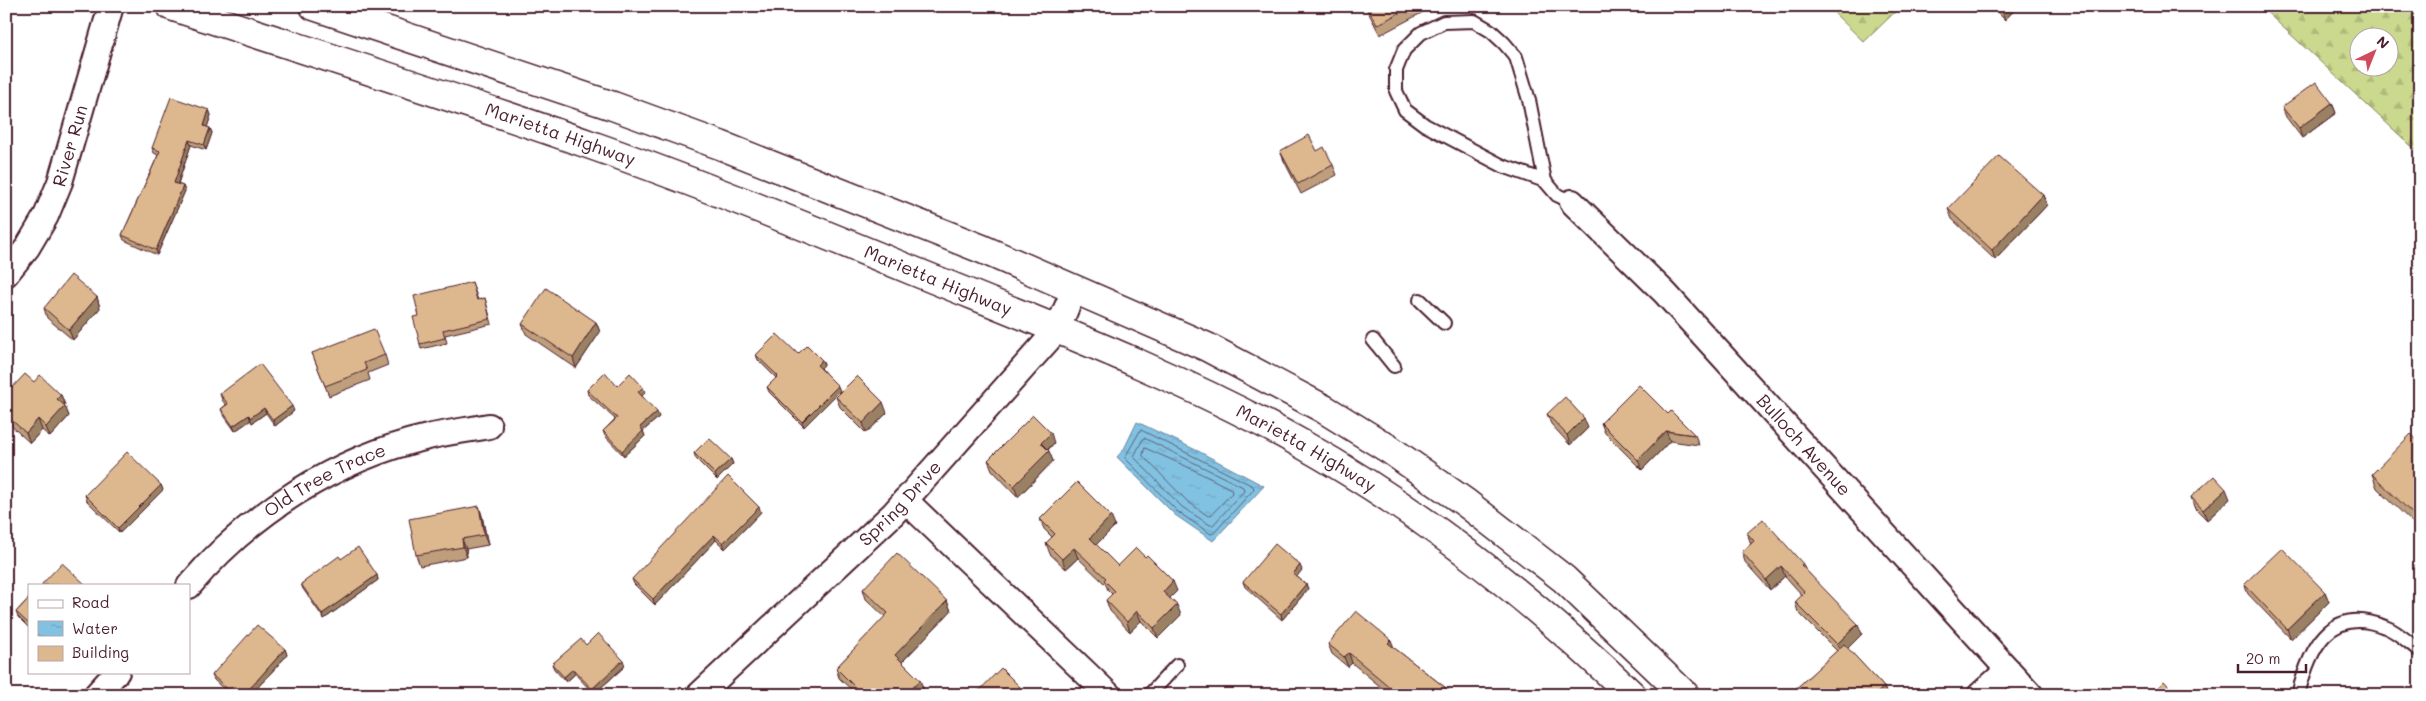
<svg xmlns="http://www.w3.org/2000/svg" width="2426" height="701" font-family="Mali,sans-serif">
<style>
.forest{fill:url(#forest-firs);stroke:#8a7c5c;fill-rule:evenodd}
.water{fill:url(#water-ripples);stroke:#6b8199}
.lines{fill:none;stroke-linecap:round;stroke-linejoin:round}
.shore{stroke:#606074;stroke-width:1}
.service-casing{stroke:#4a1f2b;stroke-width:16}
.minor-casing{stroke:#4a1f2b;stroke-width:28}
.trunk-casing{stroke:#4a1f2b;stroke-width:31}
.service{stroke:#fff;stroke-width:12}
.minor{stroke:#fff;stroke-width:24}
.trunk{stroke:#fff;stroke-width:28}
.wall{fill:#be9e7b;stroke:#4a1f2b}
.shaded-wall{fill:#9b8164;stroke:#4a1f2b}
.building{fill:#ddb88f;stroke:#4a1f2b}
.labels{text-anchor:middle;stroke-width:5;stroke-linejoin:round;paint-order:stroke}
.street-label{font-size:18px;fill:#4a1f2b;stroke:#fff}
</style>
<defs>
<pattern id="forest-firs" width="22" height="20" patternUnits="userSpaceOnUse" patternTransform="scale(1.25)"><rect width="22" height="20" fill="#cad98d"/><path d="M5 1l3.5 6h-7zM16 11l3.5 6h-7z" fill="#afba7a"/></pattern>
<pattern id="water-ripples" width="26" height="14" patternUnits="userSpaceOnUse" patternTransform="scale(1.25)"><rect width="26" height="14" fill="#81c2e2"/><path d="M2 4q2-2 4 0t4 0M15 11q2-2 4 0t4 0" fill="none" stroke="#71a6c2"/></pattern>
</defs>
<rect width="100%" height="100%" fill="#fff"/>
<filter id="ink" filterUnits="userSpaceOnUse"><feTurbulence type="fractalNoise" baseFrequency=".02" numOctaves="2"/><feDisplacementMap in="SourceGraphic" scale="10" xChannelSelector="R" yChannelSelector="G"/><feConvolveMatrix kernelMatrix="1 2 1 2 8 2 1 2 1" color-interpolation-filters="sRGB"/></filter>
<g filter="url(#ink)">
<!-- forest -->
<path class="forest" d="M1827,6h74l-37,36z
M2260,6h160v148zM2358,38h30v30h-30z"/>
<!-- water -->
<path class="water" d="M1137,422l61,29 66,35 -51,55 -38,-26 -58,-58 7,-8z"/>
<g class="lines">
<!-- shore -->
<path class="shore" d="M1141,430l112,56 1,3 -40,44 -3,1 -33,-22 -53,-54z
M1144,438l99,49 1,4 -31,34h-3l-28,-18 -48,-50z
M1145,448l45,20 41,21 1,4 -21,22 -3,1 -21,-15 -44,-45z"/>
<!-- service casing -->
<g class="service-casing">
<path id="service" d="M1545,181l-42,-15 -78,-41 -20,-15 -9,-19v-21l8,-20 17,-17 23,-11 30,-1 17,10 13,12 12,14 13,43 16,81 12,14 15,7
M1420,300l24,23
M1373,340l21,26
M1149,695l28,-30
M2298,695c11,-45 31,-91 87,-68 12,4 24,16 35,24"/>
</g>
<!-- minor casing -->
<g class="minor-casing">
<g id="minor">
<path id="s1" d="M1572,202l93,91 366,402"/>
<path id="s2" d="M6,274l21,-26 19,-32 14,-34 51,-176"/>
<path d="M905,500l204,195"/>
<path id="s3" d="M189,586c60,-72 147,-128 239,-149 20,-5 41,-7 61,-11"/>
<path d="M96,695l21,-23"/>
<path id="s4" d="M699,695l194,-181 164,-184 17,-40"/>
<path d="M1980,695l28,-25"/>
</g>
</g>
<!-- trunk casing -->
<g class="trunk-casing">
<g id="trunk">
<path id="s5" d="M171,6c140,46 281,90 420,139 108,38 214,81 320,125 130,53 266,104 389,173 121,68 232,156 332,252"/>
<path d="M314,6l299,100 107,39 262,104 225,98 117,62 65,40 77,54 98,76 121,116"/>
</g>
</g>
<!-- service -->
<use href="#service" class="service"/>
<!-- minor -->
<use href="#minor" class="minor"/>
<!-- trunk -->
<use href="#trunk" class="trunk"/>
</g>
<!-- wall -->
<path class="wall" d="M1365,6h65l1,2 -51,27z
M1991,6h27l-13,14z
M2332,103l4,10 -34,25 -16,-21 -4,-10z
M209,110l2,5 -4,12 3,1 2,5 -6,17 -15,-5 -13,39 5,2 2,5 -28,64 -33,-15 -2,-5 36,-80 -4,-2 -2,-5z
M1280,151h37l16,14 4,10 -36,19 -17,-33z
M2043,195l4,10 -52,55 -43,-41 -4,-10z
M472,282l6,18 7,-2 7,26 -47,11 2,8 -26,6 -1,-5 -1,-28z
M97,297l3,11 -27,32 -26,-22 -3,-10z
M596,322l4,10 -24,36 -50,-34 -4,-10z
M312,353l73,2 3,10 -20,8 2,7 -41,16z
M798,354l24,6 2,5 -3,3 19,23 -36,36 -35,-35 -2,-5 9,-9 -18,-18 -2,-5z
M34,382l27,13 4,10h-1l5,11 -19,21 -8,-7 -12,13 -24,-22v-27z
M617,386l28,6 -3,4 17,21 -16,14 2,5 -21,20 -19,-20 -2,-5 12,-12 -27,-24 -1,-5z
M220,394l74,17 -19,15 -9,-13 -14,10 -1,-3 -16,11 -12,-17 -2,-5 5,-4 -4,-5z
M836,397l51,16 -21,20 -26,-26z
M1547,414l41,14 -18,17 -19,-21z
M1601,423l94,12 4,10 -29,-4 -28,29 -37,-37z
M1054,443l-6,7 5,11 -35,36 -26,-27 -4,-10z
M2420,443v87l-43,-42 -5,-14z
M694,453l37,6 2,5 -16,16 -21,-21z
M161,485l2,5 -43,43 -33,-32 -2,-6z
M2191,497l39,2 -23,21 -13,-13z
M479,506l3,10 6,29 -22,4 1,8 -47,9 -4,-11z
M761,512l-36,37 -9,-9 -61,65 -21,-21 -2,-5z
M1040,519l75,7 -19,19 22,21 59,25 -7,7 11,17 -23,23 -17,-17 -11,11 -20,-21 -4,-11 6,-6 -4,-4 -2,-5 -28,-27 -12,11 -16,-15 -4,-11 6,-6 -8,-8z
M1747,533l56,31 2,5 57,65 -15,14 37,39 3,8h-98l48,-44 -39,-39 -3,-10 7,-7 -17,-19 -15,14 -25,-28 -3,-10 9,-8z
M341,559l36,16 1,5 -54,39 -21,-30 -2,-5z
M1302,570l-6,6 10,8 2,5 -26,31 -37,-33 -2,-5z
M2244,584l81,8 4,10 -38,37 -43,-45z
M863,589l84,12 4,10 -49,51 22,28 -5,5h-62l-18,-17 -3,-10 49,-51 -19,-18z
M29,598v30l-11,-11 -2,-5z
M1328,644l65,3 62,48 -67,-2 -36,-30 -4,4 -16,-13z
M586,645l39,21 -31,28 -19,-20 -9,8 -12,-13 -2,-5z
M285,649l2,6 -36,40h-21l-16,-15 -2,-5z"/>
<!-- shaded-wall -->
<path class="shaded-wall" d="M2000,6h18l-13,14z
M2332,103l4,10 -34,25 -3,-10z
M209,110l2,5 -5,16 -2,-5z
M210,128l2,5 -6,17 -2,-5z
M189,140l2,5 -15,43 -2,-5z
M183,186l2,5 -28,64 -1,-5z
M2043,195l4,10 -52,55 -3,-10z
M97,297l3,11 -27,32 -4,-10z
M596,322l4,10 -24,36 -3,-10z
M822,360l2,5 -5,5 -2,-5z
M838,386l2,5 -36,36 -2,-5z
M643,387l2,5 -5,6 -2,-6z
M61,395l4,10 -4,4 -4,-10z
M883,402l4,11 -21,20 -3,-10z
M65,406l4,10 -19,21 -4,-10z
M292,406l2,5 -19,15 -2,-6z
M264,408l2,5 -14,10 -2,-5z
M657,412l2,5 -16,14 2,5 -21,20 -2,-5 18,-24z
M249,415l2,5 -16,11 -2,-5z
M1584,418l4,10 -18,17 -3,-10z
M38,419l4,11 -12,13 -4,-10z
M1666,431l4,10 -28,29 -4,-10z
M1051,433l3,10 -10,10 -3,-10z
M1049,451l4,10 -35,36 -4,-11z
M731,459l2,5 -16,16 -2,-6z
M161,485l2,5 -43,43 -2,-5z
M2226,489l4,10 -23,21 -4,-10z
M479,506l3,10 6,29 -4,-10z
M759,507l2,5 -36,37 -2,-6z
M1111,516l4,10 -22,22 -3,-10z
M714,535l2,5 -61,65 -2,-6z
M462,539l4,10 1,8 -4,-10z
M1074,548l4,10 -12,11 -4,-10z
M1300,565l2,5 -7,9 -2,-5z
M1781,566l4,10 -15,14 -4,-10z
M377,575l1,5 -54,39 -2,-5z
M1173,581l4,10 -11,11 -3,-10z
M1306,584l2,5 -26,31 -1,-6z
M2325,592l4,10 -38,37 -4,-10z
M947,601l4,10 -53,55 -3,-11z
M1177,605l4,10 -23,23 -4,-10z
M1137,611l4,10 -11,11 -3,-10z
M1858,624l4,10 -21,21 -4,-11z
M1391,640l4,10 -7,-7z
M285,649l2,6 -36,40h-7z
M1349,653l3,10 -4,4 -4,-10z
M623,660l2,6 -31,28 -2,-5z
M573,669l2,5 -9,8 -2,-5z
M920,680l4,10 -5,5h-13z
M1884,687l3,8h-12z"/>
<!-- building -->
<path class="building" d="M1367,6h45l-35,19z
M2316,82l16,21 -33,25 -17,-21z
M171,97l38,13 -5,16 6,2 -6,17 -15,-5 -15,43 9,3 -27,64 -34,-15 38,-84 -8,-3z
M1309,135l8,16 7,-4 9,18 -35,19 -18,-33z
M1999,156l44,39 -51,55 -44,-41z
M71,275l26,22 -28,33 -25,-22z
M472,282l5,18 8,-2 5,21 -47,11 2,8 -25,6 -7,-27 6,-1 -5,-20z
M546,288l50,34 -23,36 -51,-34z
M374,329l11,26 -21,8 3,7 -42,16 -13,-33z
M777,334l21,20 9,-9 15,15 -5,5 21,21 -36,36 -35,-35 11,-11 -22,-21z
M260,364l32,42 -19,14 -9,-12 -14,10 -1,-3 -16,11 -12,-17 7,-5 -8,-10z
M605,372l12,14 13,-13 13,14 -5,5 19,20 -17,15 3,4 -21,20 -19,-20 14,-13 -30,-28z
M25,374l9,8 6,-7 21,20 -4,4 8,7 -19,21 -8,-8 -12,14 -20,-18v-21z
M857,376l26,26 -20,21 -27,-26z
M1639,385l29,29 3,-3 24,24 -29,-4 -28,29 -37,-37z
M1565,397l19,21 -17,17 -20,-21z
M1033,415l18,18 -10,10 8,8 -35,35 -26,-26z
M2411,434l9,9v78l-48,-47z
M709,438l22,21 -16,15 -21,-21z
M127,452l34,33 -43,43 -33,-33z
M728,476l31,31 -36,36 -9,-8 -61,64 -21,-20z
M2214,476l12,13 -23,21 -12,-13z
M1077,482l34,34 -21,22 28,28 18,-18 9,9 2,-2 26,26 -10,11 14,13 -23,23 -17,-17 -10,11 -21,-22 9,-9 -11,-11 2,-2 -32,-30 -12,11 -16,-16 9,-9 -15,-15z
M479,506l5,29 -22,4 1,8 -47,8 -7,-36z
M1763,519l40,45 -2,1 57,59 -21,20 -42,-42 10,-10 -24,-26 -15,14 -24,-28 12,-11 -7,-8z
M1275,544l25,21 -7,9 13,10 -25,30 -38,-32z
M358,547l19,28 -55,39 -21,-30 38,-28 2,3z
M2282,548l43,44 -38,37 -43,-45z
M897,553l50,48 -52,54 25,25 -14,15h-43l-27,-27 52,-55 -25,-24z
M62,563l24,22h-45z
M29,598v26l-13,-12z
M1356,611l35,29 -3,3 67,52h-69l5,-7 -42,-35 -5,4 -16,-13z
M257,625l28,24 -41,46h-10l-22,-20z
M598,633l25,27 -31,29 -19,-20 -9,8 -12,-13 29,-25 5,6z
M1844,644l40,43 -9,8h-86z
M1001,668l27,27h-53z
M2164,681l13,14h-26z"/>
</g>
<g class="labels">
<!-- street labels -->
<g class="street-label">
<text dy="6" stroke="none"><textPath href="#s5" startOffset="410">Marietta Highway</textPath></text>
<text dy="6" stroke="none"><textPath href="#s2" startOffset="145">River Run</textPath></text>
<text dy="6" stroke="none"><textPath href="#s5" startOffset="815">Marietta Highway</textPath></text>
<text dy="6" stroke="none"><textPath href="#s1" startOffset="336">Bulloch Avenue</textPath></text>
<text dy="6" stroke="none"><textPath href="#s5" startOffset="1220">Marietta Highway</textPath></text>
<text dy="6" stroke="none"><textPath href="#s3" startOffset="174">Old Tree Trace</textPath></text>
<text dy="6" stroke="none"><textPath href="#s4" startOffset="278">Spring Drive</textPath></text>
</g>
</g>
<!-- margin -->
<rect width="2426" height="701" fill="none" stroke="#fff" stroke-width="25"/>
<rect x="12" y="12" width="2401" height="676" fill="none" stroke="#4a1f2b" stroke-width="2" filter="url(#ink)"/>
<!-- legend -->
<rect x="28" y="584" width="162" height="90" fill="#ffffff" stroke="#b7a5aa"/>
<rect x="38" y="600" width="25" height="8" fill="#ffffff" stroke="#b7a5aa"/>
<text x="72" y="608" font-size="15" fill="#4a1f2b">Road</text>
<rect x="38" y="621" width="25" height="15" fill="url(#water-ripples)" stroke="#b7a5aa"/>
<text x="72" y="634" font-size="15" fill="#4a1f2b">Water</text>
<rect x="38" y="646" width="25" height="15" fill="#ddb88f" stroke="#b7a5aa"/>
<text x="72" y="658" font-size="15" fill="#4a1f2b">Building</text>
<!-- north arrow -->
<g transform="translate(2374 52) rotate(43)"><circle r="24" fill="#ffffff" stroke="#b7a5aa"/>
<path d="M0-4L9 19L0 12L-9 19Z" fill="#d1495b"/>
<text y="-8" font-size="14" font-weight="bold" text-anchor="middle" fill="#4a1f2b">N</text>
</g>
<!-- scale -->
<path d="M2238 664v8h68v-8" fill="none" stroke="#4a1f2b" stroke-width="2.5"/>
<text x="2246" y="664" font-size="15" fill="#4a1f2b" stroke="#ffffff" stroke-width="4" paint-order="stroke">20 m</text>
</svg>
